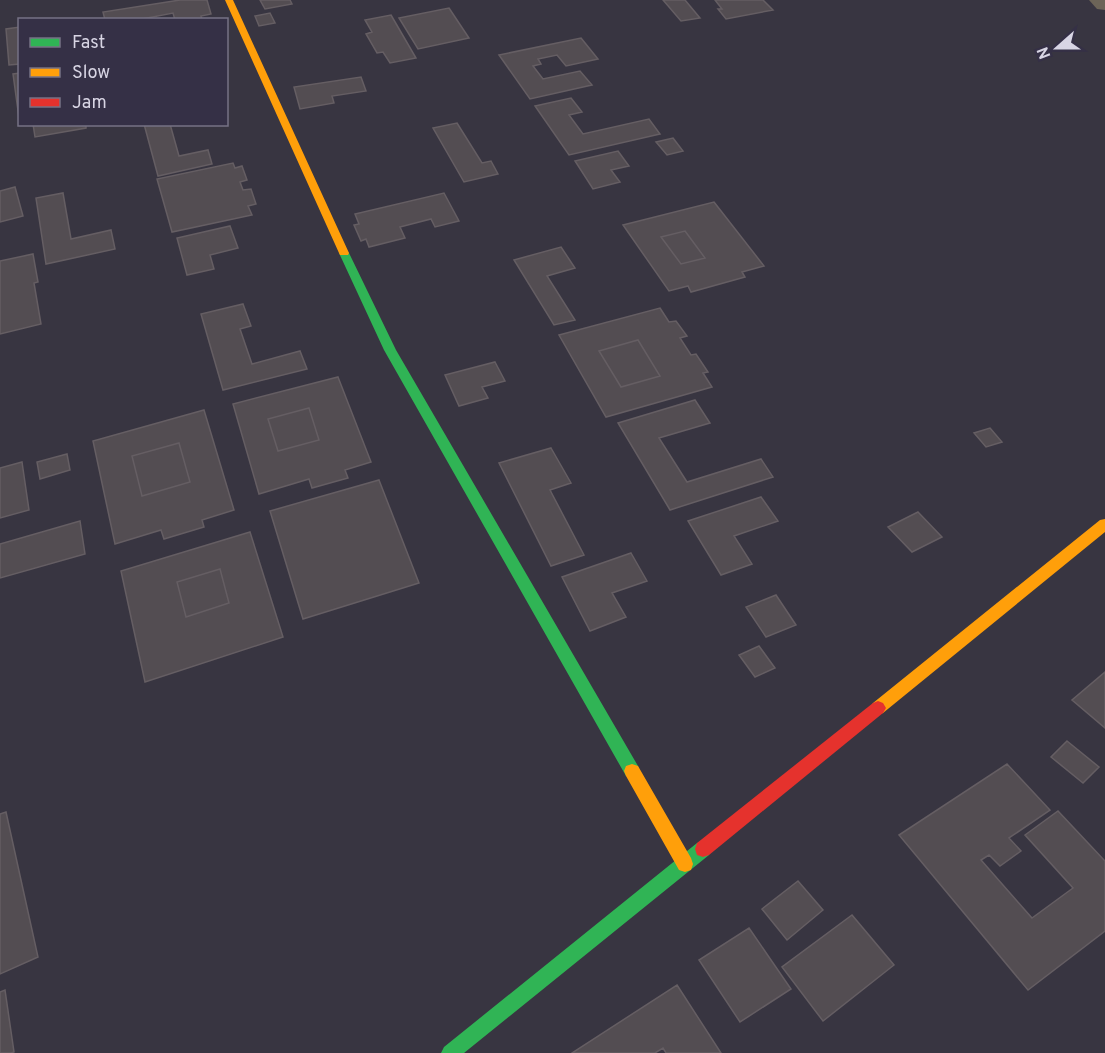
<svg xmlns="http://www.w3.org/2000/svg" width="1105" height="1053" font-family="Overpass,sans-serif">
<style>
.building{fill:#534d52;stroke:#655e63;stroke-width:1.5;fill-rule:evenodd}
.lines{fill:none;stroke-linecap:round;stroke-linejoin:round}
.street{fill:#6c6458;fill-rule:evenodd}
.fast{fill:#30b455;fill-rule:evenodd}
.slow{fill:#ff9f0a;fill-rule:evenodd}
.jam{fill:#e5322d;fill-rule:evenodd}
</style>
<rect width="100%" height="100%" fill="#383541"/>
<!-- building -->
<path class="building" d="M180,0h27l4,14 -10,2 1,3 -2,1h-25l-2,-7 -36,7h-32l-2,-8z
M260,0h30l2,4 -27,5z
M663,0h22l15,18 -19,3z
M715,0h48l10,10 -47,9 -8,-10h4z
M449,8l20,30 -51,11 -19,-31z
M270,13l5,10 -16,3 -4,-10z
M391,15l25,43 -26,5 -7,-11 -6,1 -11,-19 6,-2 -7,-12z
M20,27v37l-11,1 -3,-36z
M581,38l17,21 -32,7 -9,-11 -19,4 3,5 -8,2 10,13 37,-8 12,14 -62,14 -31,-44z
M20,73v45h-1l-6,-44z
M361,77l5,14 -34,5 2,7 -34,6 -6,-22z
M571,98l11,14 -13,3 14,19 66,-15 11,15 -91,21 -34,-49z
M457,123l25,40 9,-2 7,13 -34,8 -31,-54z
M33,124h53v4l-51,9z
M144,124h26l9,32 29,-6 4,14 -54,12z
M673,138l10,13 -16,4 -11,-13z
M618,151l11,15 -18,4 9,12 -27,7 -18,-28z
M233,163l2,5 7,-2 5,14 -7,2 3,8 8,-1 5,15 -8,2 4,9 -80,17 -15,-53z
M15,187l8,29 -23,6v-31z
M63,193l8,46 40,-9 4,19 -69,15 -10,-66z
M444,193l15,28 -24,6 -4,-8 -31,8 5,11 -36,9 -3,-8 -5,2 -7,-16 5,-1 -4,-10z
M714,202l50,64 -22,6 3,5 -54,15 -3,-6 -19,5 -46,-66zM685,231l20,27 -24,6 -20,-27z
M230,226l8,22 -28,7 4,14 -27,6 -10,-37z
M685,231l20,27 -24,6 -20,-27z
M561,247l14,21 -28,8 28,44 -21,5 -40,-65z
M33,254l5,28 -4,1 7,41 -41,10v-73z
M243,304l8,22 -11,3 12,35 48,-13 7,18 -84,21 -22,-76z
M660,308l9,14 7,-1 11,15 -7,2 11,17 5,-1 12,18 -5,1 9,14 -106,30 -47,-82zM638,340l22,36 -39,11 -22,-36z
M638,340l22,36 -39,11 -22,-36z
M495,362l10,19 -23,6 6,11 -29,8 -14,-31z
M338,377l33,85 -26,8 3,8 -36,10 -3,-9 -50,15 -26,-90zM309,408l10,32 -41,11 -10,-32z
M695,400l15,23 -51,15 28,44 74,-23 12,18 -103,33 -52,-87z
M309,408l10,32 -41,11 -10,-32z
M204,410l30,100 -32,10 2,7 -40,12 -3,-9 -46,14 -22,-103zM179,443l11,39 -48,14 -10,-40z
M990,428l12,14 -16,5 -12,-14z
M179,443l11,39 -48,14 -10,-40z
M551,448l20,35 -21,7 34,65 -33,11 -52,-103z
M67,454l3,16 -30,9 -3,-17z
M22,462l7,48 -29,8v-50z
M379,480l40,103 -116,36 -33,-108z
M761,497l17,24 -44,15 18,28 -31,11 -33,-54z
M918,512l24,25 -30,15 -24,-25z
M80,521l5,33 -85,24v-34z
M250,532l33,105 -138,45 -24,-111zM220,569l9,34 -43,14 -9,-35z
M631,553l16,28 -35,12 14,24 -36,14 -28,-54z
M220,569l9,34 -43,14 -9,-35z
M776,595l20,30 -30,12 -20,-30z
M759,646l16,22 -20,9 -16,-22z
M1105,672v56l-33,-28z
M1067,741l32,26 -16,16 -32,-26z
M1007,764l43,46 -41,28 12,13 -21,15 -11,-11 -8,5 51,58 41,-30 -48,-53 33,-24 47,50v70l-77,59 -129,-155z
M6,812l32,145 -38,17v-160z
M798,881l25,29 -36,30 -25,-31z
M852,915l42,50 -71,56 -41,-54z
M749,928l42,61 -51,33 -41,-62z
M677,985l44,68h-55l-3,-5 -8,5h-83z
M5,990l9,62 -3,1h-11v-61z"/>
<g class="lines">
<!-- street -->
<path class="street" d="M1089,0h16v10l-8,-1z"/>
<!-- fast -->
<path class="fast" d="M344,249l5,4 47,97 242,416 2,5 -2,5 -6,2 -6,-2 -242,-426 -45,-97z
M703,841l6,2 2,6 -2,6 -245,198h-23l3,-6 253,-204z"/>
<!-- slow -->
<path class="slow" d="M225,0h8l116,253 -1,2h-8l-1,-2z
M1105,519v13l-222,181 -5,2 -5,-2 -3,-5 3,-5 227,-183z
M632,764l6,2 53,92 2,6 -2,6 -6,2 -6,-2 -53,-94 -2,-5 2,-5z"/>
<!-- jam -->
<path class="jam" d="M878,701l5,2 3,5 -3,5 -174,142 -6,2 -6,-2 -2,-6 2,-6 176,-140z"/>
</g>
<!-- legend -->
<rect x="18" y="18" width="210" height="108" fill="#353046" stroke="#767285" stroke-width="1.5"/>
<rect x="30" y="38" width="30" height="9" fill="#30b455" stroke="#767285" stroke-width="1.5"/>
<text x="72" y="48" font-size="18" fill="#d8d5e4">Fast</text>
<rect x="30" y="68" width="30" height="9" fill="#ff9f0a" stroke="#767285" stroke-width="1.5"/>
<text x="72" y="78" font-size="18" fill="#d8d5e4">Slow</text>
<rect x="30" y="98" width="30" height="9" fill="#e5322d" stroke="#767285" stroke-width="1.5"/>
<text x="72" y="108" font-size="18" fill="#d8d5e4">Jam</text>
<!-- north arrow -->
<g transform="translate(1057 48) rotate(249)" stroke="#353046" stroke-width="4.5" paint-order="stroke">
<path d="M0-4.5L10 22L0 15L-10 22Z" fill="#d8d5e4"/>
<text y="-9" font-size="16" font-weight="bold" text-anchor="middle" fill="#d8d5e4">N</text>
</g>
</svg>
